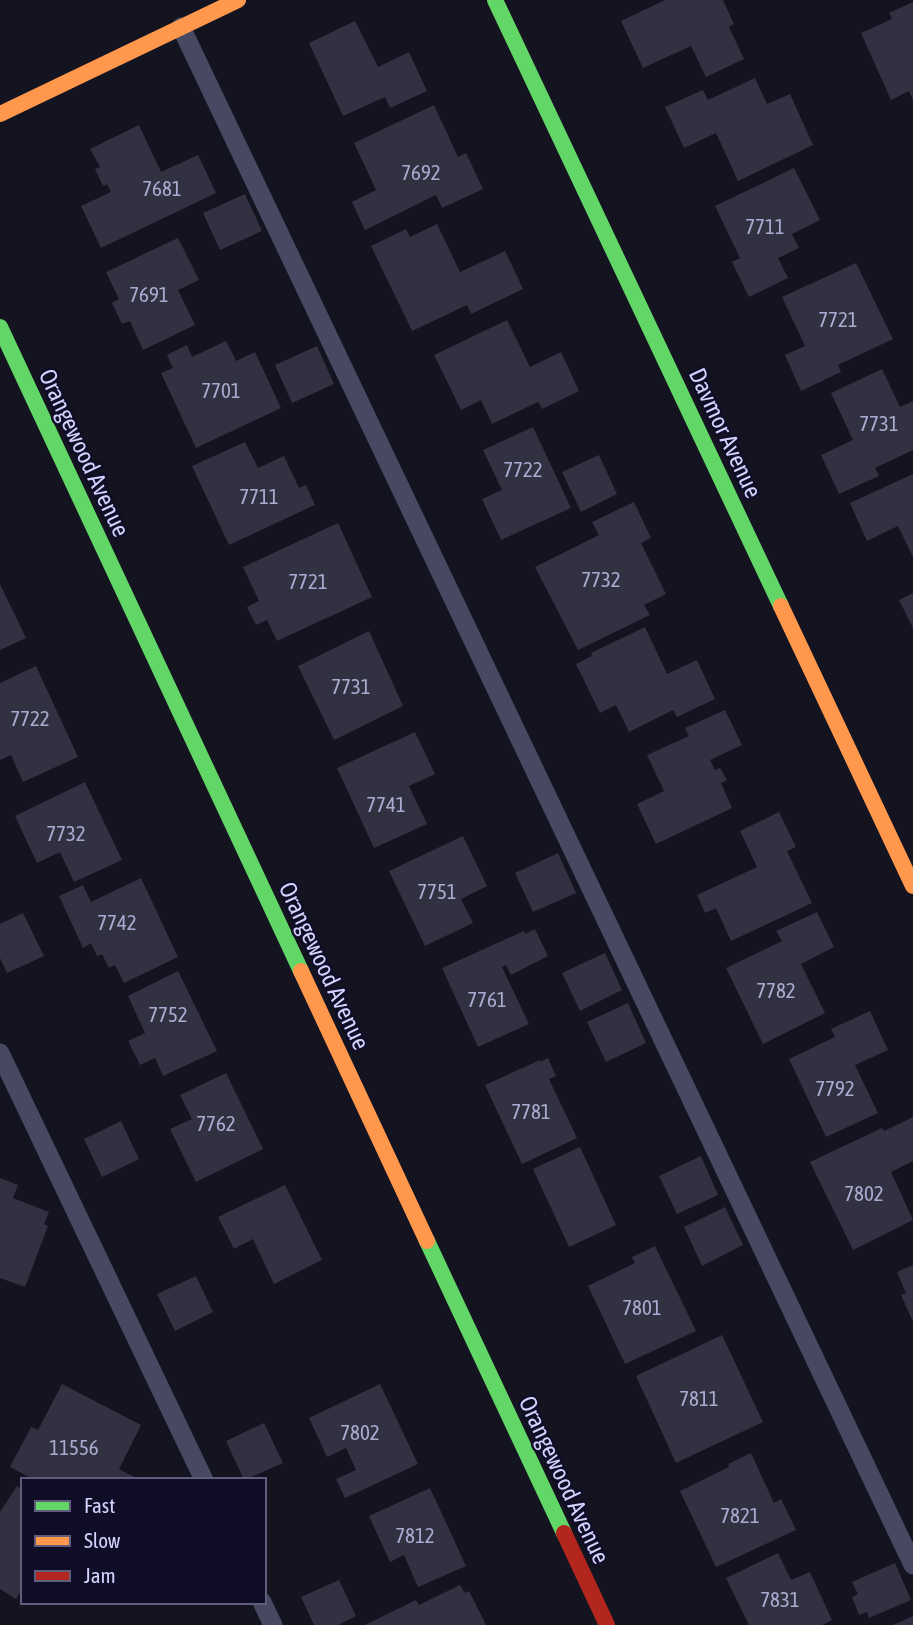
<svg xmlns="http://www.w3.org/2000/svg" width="913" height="1625" font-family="'Asap Condensed',sans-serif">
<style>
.building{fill:#323142}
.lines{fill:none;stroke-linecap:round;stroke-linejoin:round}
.lane{stroke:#474861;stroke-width:19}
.fast{stroke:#63d668;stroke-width:16}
.slow{stroke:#ff974d;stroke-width:16}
.jam{stroke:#b3261e;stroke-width:16}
.labels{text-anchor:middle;stroke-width:5;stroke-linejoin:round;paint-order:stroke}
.number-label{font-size:21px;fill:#acaad0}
.street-label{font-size:24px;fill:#d5d2ff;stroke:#100d26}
</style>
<rect width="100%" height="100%" fill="#141320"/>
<!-- building -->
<path class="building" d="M665,0h58l11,24 -5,3 15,32 -38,18 -15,-31 -48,22 -22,-47z
M913,2v98l-4,-9 -18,9 -30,-67 31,-14 -3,-6z
M355,21l23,46 31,-15 18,39 -37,17 -5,-11 -42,19 -34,-73z
M755,78l12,26 23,-10 23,51 -75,36 -22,-48 -32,15 -19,-41 38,-17 5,10z
M434,105l24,52 8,-4 17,36 -41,19 -6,-13 -71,35 -13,-28 24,-12 -22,-47z
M139,125l22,47 37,-17 18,38 -115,55 -20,-42 30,-14 -4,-8 -4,2 -8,-17 5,-2 -10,-18z
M794,168l26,52 -28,14 7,14 -21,10 10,20 -39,19 -17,-35 8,-4 -25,-52z
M245,194l17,37 -42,19 -17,-37z
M437,224l23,48 45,-21 18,38 -52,25 -4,-9 -55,26 -41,-85 35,-17 4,8z
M178,238l21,42 -21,10 17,35 -52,25 -13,-29 -8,3 -10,-21 7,-4 -13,-27z
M856,263l37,76 -55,26 3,7 -40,19 -16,-36 20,-9 -23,-49z
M507,320l23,47 31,-15 18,39 -37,18 -4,-7 -46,22 -11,-24 -20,10 -27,-55z
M226,341l10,20 19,-9 26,56 -85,40 -35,-75 12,-5 -6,-13 20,-10 5,12z
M317,346l17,38 -42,19 -17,-38z
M882,369l18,38 13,-6v49l-38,18 4,8 -40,18 -18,-39 32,-15 -22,-47z
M533,427l38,81 -70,32 -19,-41 20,-9 -19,-40z
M245,442l13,26 26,-12 15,32 7,-3 9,20 -86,40 -37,-79z
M599,455l18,39 -36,18 -19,-40z
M913,474v83l-15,-31 -31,15 -17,-38z
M634,502l17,36 -10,5 25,51 -22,11 6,10 -72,35 -43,-83 64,-32 -7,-13z
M338,523l34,74 -95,44 -10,-21 -11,5 -9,-18 12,-6 -16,-34z
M0,584l26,54 -26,12z
M913,593v35l-14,-28z
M645,627l22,47 30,-14 18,39 -38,18 -4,-7 -44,22 -13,-27 -16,8 -24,-49 16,-8 -1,-3z
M369,631l34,75 -69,34 -36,-74z
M36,666l42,91 -55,25 -12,-27 -11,5v-77z
M725,710l17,35 -32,15 5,10 5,-2 7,12 -6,3 11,25 -76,36 -19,-40 27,-13 -17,-36 42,-19 -4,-8z
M415,732l20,42 -26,12 18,38 -53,24 -37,-80z
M85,782l37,78 -48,22 -14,-30 -23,11 -22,-47z
M779,812l17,35 -9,4 25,52 -81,38 -15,-33 -11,5 -8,-18 60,-28 -17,-36z
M463,836l24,50 -26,13 12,24 -48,23 -36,-75z
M558,853l18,40 -43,19 -18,-39z
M141,878l37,79 -54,26 -9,-18 -6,3 -7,-14 -5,2 -6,-13 -8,5 -24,-52 24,-11 8,17z
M817,912l17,35 -33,17 24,49 -62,31 -37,-76 56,-27 -6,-10z
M23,913l21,43 -37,17 -7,-15v-34z
M535,929l13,27 -37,19 -5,-10 -4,2 27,57 -51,23 -36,-79 82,-37 1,3z
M605,953l17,37 -42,21 -18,-38z
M178,971l39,80 -54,25 -8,-18 -15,7 -12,-24 17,-8 -17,-37z
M628,1003l18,40 -40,19 -19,-40z
M870,1011l18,39 -33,15 23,48 -52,24 -37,-78 46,-22 -4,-8z
M548,1058l8,18 -7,3 28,59 -55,26 -37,-79 55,-25v2z
M226,1073l37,76 -67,33 -26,-53 22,-10 -12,-24z
M913,1117v44l-22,11 22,48 -60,30 -43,-88 72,-34 2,3z
M121,1121l18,38 -37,18 -18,-38z
M580,1147l36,78 -47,22 -36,-78z
M701,1156l17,39 -41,19 -18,-38z
M0,1178l18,7 -5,13 36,14 -5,12 4,2 -23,61 -25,-9z
M285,1185l37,75 -48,24 -21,-45 -19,10 -16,-32z
M725,1207l18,38 -41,21 -18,-39z
M655,1246l41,85 -71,33 -37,-78 47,-23 -3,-6z
M913,1265v57l-12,-27 5,-2 -9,-21z
M196,1276l17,36 -38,19 -18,-37z
M722,1335l41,87 -87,41 -40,-87z
M62,1384l79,41 -22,44 21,11h-105l-25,-13 21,-40 7,3z
M380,1384l38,80 -73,34 -9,-19 20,-9 -10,-22 -19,9 -18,-39z
M264,1423l19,40 -39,17 -18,-39z
M751,1453l23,50 7,-4 15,31 -80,37 -36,-76 49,-24 -1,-3z
M17,1486l6,4v97l-7,12 -16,-10v-77z
M430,1488l36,78 -48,21 -14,-32 -14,7 -21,-46z
M778,1553l13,27 19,-8 22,48 -10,5h-73l-23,-47z
M895,1563l16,37 -42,18 -2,-6 -8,3 -7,-18 6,-3 -6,-12z
M339,1580l17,36 -18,9h-24l-13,-28z
M460,1585l5,8 4,-2 17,34h-121l51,-25 3,5z
M913,1616v9h-20z"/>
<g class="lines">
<!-- lane -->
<path class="lane" d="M181,27l732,1538
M0,1053l204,427
M262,1602l11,23"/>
<!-- fast -->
<path class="fast" d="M495,0l286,606
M0,327l301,644
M427,1241l137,292"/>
<!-- slow -->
<path class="slow" d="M0,114l238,-114
M781,606l132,280
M301,971l126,270"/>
<!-- jam -->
<path class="jam" d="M564,1533l43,92"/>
</g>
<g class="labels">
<!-- number labels -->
<g class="number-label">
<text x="421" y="180">7692</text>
<text x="162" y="196">7681</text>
<text x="765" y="234">7711</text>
<text x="149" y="302">7691</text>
<text x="838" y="327">7721</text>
<text x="221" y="398">7701</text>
<text x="879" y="431">7731</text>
<text x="523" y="477">7722</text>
<text x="259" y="504">7711</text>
<text x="601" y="587">7732</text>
<text x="308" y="589">7721</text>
<text x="351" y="694">7731</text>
<text x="30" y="726">7722</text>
<text x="386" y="812">7741</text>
<text x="66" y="841">7732</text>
<text x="437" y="899">7751</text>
<text x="117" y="930">7742</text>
<text x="776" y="998">7782</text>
<text x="487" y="1007">7761</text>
<text x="168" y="1022">7752</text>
<text x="835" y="1096">7792</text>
<text x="531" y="1119">7781</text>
<text x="216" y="1131">7762</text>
<text x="864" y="1201">7802</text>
<text x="642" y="1315">7801</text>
<text x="699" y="1406">7811</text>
<text x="360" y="1440">7802</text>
<text x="74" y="1455">11556</text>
<text x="740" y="1523">7821</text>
<text x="415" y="1543">7812</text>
<text x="780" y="1607">7831</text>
</g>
<!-- street labels -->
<g class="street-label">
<text transform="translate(725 433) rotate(65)" y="8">Davmor Avenue</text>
<text transform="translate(84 453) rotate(65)" y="8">Orangewood Avenue</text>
<text transform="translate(324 966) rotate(65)" y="8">Orangewood Avenue</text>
<text transform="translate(564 1480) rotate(65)" y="8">Orangewood Avenue</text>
</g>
</g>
<!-- legend -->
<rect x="21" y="1478" width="245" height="126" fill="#100d26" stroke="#5f5c7d" stroke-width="2"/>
<rect x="35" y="1501" width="35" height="10" fill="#63d668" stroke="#5f5c7d" stroke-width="2"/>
<text x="84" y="1513" font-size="21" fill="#d5d2ff">Fast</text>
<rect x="35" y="1536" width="35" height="10" fill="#ff974d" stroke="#5f5c7d" stroke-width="2"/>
<text x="84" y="1548" font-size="21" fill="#d5d2ff">Slow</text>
<rect x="35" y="1571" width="35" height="10" fill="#b3261e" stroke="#5f5c7d" stroke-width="2"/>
<text x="84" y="1583" font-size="21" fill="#d5d2ff">Jam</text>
</svg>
